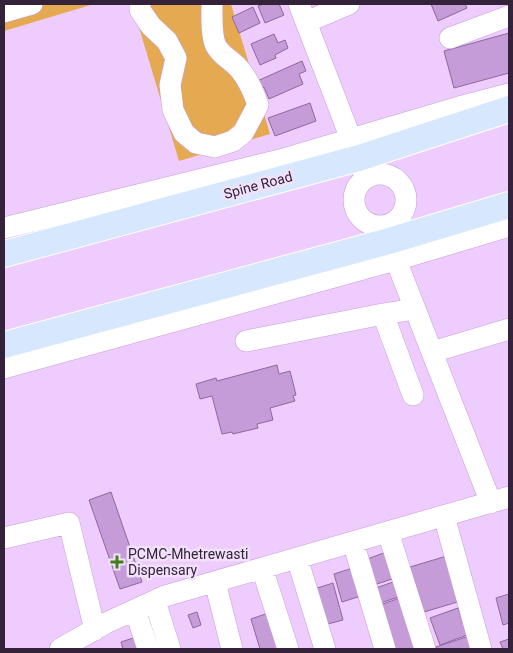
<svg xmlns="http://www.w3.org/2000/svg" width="513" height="653" font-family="Roboto,sans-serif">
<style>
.green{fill:#e5aa51}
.building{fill:#c59cd8;stroke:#8e679f}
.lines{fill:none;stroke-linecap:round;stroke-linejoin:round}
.minor-casing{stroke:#c79dd9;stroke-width:22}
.major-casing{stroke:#fff;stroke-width:28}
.minor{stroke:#fff;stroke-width:21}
.major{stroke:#d7e8fe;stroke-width:26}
.poi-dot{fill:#457e18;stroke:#f2e1fa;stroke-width:2}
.labels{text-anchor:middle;stroke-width:5;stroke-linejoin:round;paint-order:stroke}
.street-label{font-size:14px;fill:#33223a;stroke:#f2e1fa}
.poi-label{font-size:14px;fill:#33223a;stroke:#f2e1fa;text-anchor:start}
</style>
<rect width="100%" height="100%" fill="#eeccfe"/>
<!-- green -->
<path class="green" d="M8,4h86l-90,27v-26z
M132,4h99l39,130 -91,27z"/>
<!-- building -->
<path class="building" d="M264,4h15l5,11 -19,8 -7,-17z
M431,4h34l2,4 -29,13z
M253,7l7,16 -21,10 -7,-16z
M509,33v40l-55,15 -10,-37z
M274,34l4,9 7,-3 3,8 -13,7 1,3 -16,7 -9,-21z
M302,61l4,10 -7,3 4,10 -34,15 -5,-12 -5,2 -4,-7z
M310,103l6,18 -41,15 -7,-18z
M277,365l2,9 11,-3 6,24 -3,1 2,5 -25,7 3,12 -16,4 1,4 -25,6 -1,-2 -10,2 -10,-38 -12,3 -4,-15 20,-6 1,3z
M111,492l31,90 -22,7 -31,-89z
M389,551l9,26 -27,9 -9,-25z
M450,555l14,45 -40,12 -14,-45z
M356,567l8,28 -22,7 -8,-28z
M396,581l5,15 -26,9 -5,-15z
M333,583l10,37 -19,5 -10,-36z
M509,594v29l-6,2 -7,-27z
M402,597l18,52h-30l-15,-42z
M458,608l9,27 -27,10 -10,-27z
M274,611l13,38h-27l-9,-30z
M197,612l4,13 -8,3 -5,-13z
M475,634l5,15h-43l-1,-2z
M139,636l4,13h-20l-2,-7z
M509,639v10h-6l-3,-7z"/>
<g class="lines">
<!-- minor casing -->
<g class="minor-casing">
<path id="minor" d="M140,4v6l11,16 16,15 9,17 -6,27 3,25 11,23 12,10 19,4 18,-6 10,-8 15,-28c-4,-12 -9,-24 -17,-34 -7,-10 -19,-14 -25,-25 -5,-10 -4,-31 -4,-42
M299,4l67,174
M4,12l28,-8
M306,22l43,-18
M450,38l59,-22
M354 200a26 26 0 1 1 52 0a26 26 0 1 1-52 0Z
M383,227l108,276
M4,228l276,-68 179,-53 50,-13
M383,314l30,81
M246,341l137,-27 32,-5
M432,352l77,-23
M4,368l392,-108 113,-34
M444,516l37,133
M388,532l37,117
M4,538l65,-15 26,107
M353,542l32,107
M297,558l28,91
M262,568l26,81
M215,582l17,67
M155,601l15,48
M135,610l13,39
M60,649l46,-26 59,-27 344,-99"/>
</g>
<!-- major casing -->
<g class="major-casing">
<path id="major" d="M4,254l355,-96 150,-49
M4,345l385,-104 120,-36"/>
</g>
<!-- minor -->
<use href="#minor" class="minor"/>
<!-- major -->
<use href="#major" class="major"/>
</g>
<!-- markers -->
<path class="poi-dot" d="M114.5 554.5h5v5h5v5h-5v5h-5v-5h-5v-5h5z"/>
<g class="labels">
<!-- street labels -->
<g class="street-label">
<text transform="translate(258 185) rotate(-15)" y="5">Spine Road</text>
</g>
<!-- poi labels -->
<g class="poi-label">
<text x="128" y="559">PCMC-Mhetrewasti<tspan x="128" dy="16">Dispensary</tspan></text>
</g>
</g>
<!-- border -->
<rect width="513" height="653" fill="none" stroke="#33223a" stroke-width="10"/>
</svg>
